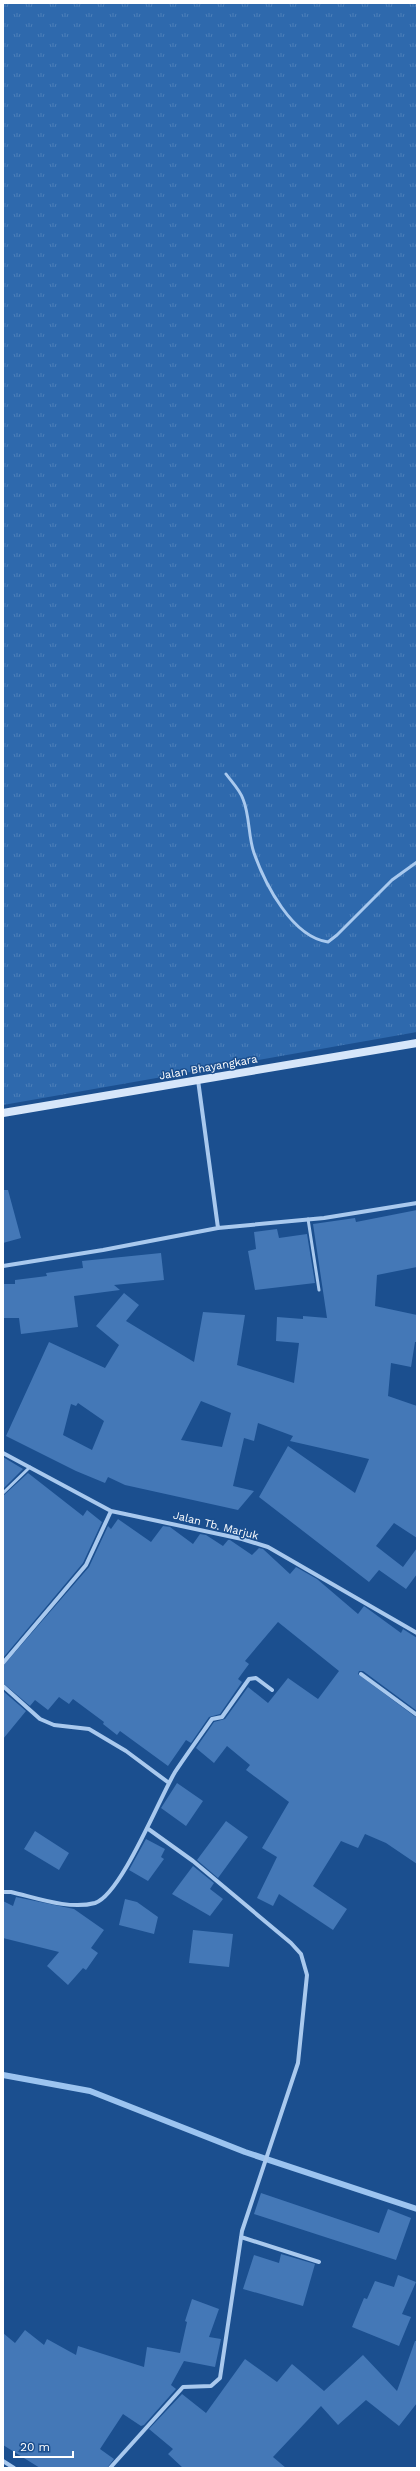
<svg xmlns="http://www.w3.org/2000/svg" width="420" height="2471" font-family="'Work Sans',sans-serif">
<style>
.grass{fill:url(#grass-tufts)}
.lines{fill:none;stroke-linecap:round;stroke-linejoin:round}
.stream{stroke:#9cc4f0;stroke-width:6}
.building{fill:#4478b7;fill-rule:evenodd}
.lane{stroke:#a9c9ee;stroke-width:3}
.street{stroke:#a9c9ee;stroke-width:4}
.secondary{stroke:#d6e6fa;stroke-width:8}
.labels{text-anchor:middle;stroke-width:3;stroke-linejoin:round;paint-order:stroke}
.street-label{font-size:11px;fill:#fff;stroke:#1b4f8f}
</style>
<defs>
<pattern id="grass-tufts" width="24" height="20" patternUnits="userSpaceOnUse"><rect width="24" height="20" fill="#2e69ad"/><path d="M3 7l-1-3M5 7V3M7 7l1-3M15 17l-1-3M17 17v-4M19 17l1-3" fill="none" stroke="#4d80b9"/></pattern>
</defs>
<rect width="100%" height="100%" fill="#1b4f8f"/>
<!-- grass -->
<path class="grass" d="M3,3h414v1029l-414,73z"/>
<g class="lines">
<!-- stream -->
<path class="stream" d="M3,2075l87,16 155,61 172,57"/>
</g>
<!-- building -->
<path class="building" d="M3,1190h5l13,48 -18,5z
M417,1210v57l-40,8 -2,31 42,9v27h-2l-4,25 -20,-4 -3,33 29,10v132l-23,-15 -18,23 27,21 14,-19v26l-11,15 -27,-19 -10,12 -110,-85 29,-51 67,47 14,-34 -79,-18 3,-5 -35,-13 -4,18 -10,-3 -11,48 21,5 -16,19 -113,-25 -17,-8 -3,6 -29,-12 -70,-35 43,-94 56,26 14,-23 -23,-19 28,-33 15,12 -13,16 68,41 9,-50 42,3 -8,50 57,18 5,-40 -23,-2 1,-24 26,2v-3l24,2 -14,-94 42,-6 1,4zM201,1401l30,12 -9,34 -41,-7zM78,1403l26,18 -12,29 -29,-15 8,-31 5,2z
M277,1229l2,9 28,-4 8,49 -60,7 -7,-39 8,-2 -2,-17z
M161,1253l3,27 -50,5 6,5 -46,6 4,31 -57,7 -2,-16h-16v-34h12v-4l32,-4 -1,-3 37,-5 -1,-7z
M3,1457l20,12 -20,20z
M28,1473l55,43 4,-6 15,12 -19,41 -80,95v-162z
M118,1519l33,23 12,-16 7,1 23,17 7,-10 6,1 17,11 5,-6h2l22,15 7,-7 4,1 27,25 6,-7 21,12 41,35 6,-8 37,27 2,-4 14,9v73l-54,-40h-4l-1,3 59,44v146l-31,-21 -21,-9 -7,14 -17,-7 -28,45 34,23 -14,21 -54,-36 -6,12 -16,-8 20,-41 -15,-9 27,-46 -43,-32 4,-5 -23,-19 -13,17 -18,-15 18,-26 11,-3 23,-32 20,16 20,-25 30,21 21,-28 -61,-49 -33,39 4,3 -11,15 4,3 -22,32 -11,3 -18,26 -5,-3 -18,26 -48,-35 -3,4 -14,-11 1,-2 -31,-23 -4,5 -10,-7 -11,13 -13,-10 -5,6 -27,-23v-17l86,-99 19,-41 3,3z
M3,1691l23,20 -23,28z
M177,1783l26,18 -17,25 -25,-18z
M226,1821l22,16 -30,41 -21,-18z
M35,1831l34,22 -10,17 -35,-21z
M146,1839l19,10 -4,8 3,2 -16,22 -19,-11z
M193,1866l21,17 -4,6 13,10 -13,17 -38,-22z
M16,1897l58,12 30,21 -13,18 7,5 -12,17 -3,-2 -15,17 -21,-19 12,-14 -56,-14v-37l10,5z
M125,1899l12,3 21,15 -4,17 -35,-9z
M193,1930l40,4 -4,33 -40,-4z
M261,2193l118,40 9,-24 23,9 -15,42 -142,-46z
M281,2254l34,10 -12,42 -60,-17 11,-34 25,8z
M398,2275l18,7 -14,32 9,3 -12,29 -47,-19 12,-29 3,1 8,-18 19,6z
M192,2299l27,10 -10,28 12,2 -6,28 -31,-6 -13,24 5,4 -32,36 -3,1 -18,-12 -23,35 14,10 -7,9h-67l-37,-23v-112l12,10 10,-13 19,15 3,-6 29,16 2,-9 66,21 3,-20 33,6 7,-31 -2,-1z
M415,2341h2v62l-18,23 -33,-26 -28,25 -17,-19 -48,51 13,11h-103l-15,-14 5,-5 -24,-20 33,-35 24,19 39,-54 32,23 15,-18 32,27 39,-36 34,36z"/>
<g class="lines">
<!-- lane -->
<path class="lane" d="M226,774c5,7 14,16 17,25 7,17 5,37 11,54 11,31 38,84 74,89l9,-7 55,-55 25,-18
M308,1219l11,71
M3,1493l27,-26"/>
<!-- street -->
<path class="street" d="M218,1228l106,-10 93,-15
M3,1266l100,-16 115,-22 -20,-148
M3,1453l108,58 131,28 26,8 149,86
M3,1663l83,-98 25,-54
M361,1674l56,41
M3,1686l37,33 14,6 35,4 37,22 43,32
M3,1892h8c26,6 58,18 84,11 26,-8 65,-106 80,-131 12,-18 25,-36 37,-53l10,-2 27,-38 7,-1 16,12
M241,2237l78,25
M3,2461l11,7
M110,2468l73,-81 28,-1 9,-8 22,-147 56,-168 9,-88 -6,-21 -10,-11 -98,-82 -46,-33"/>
<!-- secondary -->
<path class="secondary" d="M3,1113l414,-70"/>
</g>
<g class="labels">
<!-- street labels -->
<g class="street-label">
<text transform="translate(208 1067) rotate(-10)" y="4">Jalan Bhayangkara</text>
<text transform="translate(216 1525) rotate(14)" y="4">Jalan Tb. Marjuk</text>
</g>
</g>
<!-- border -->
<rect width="420" height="2471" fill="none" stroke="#ffffff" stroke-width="8"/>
<!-- scale -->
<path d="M14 2451v6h59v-6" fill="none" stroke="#ffffff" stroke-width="2"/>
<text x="20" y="2451" font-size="12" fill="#ffffff" stroke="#1b4f8f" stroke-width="3" paint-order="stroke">20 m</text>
</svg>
